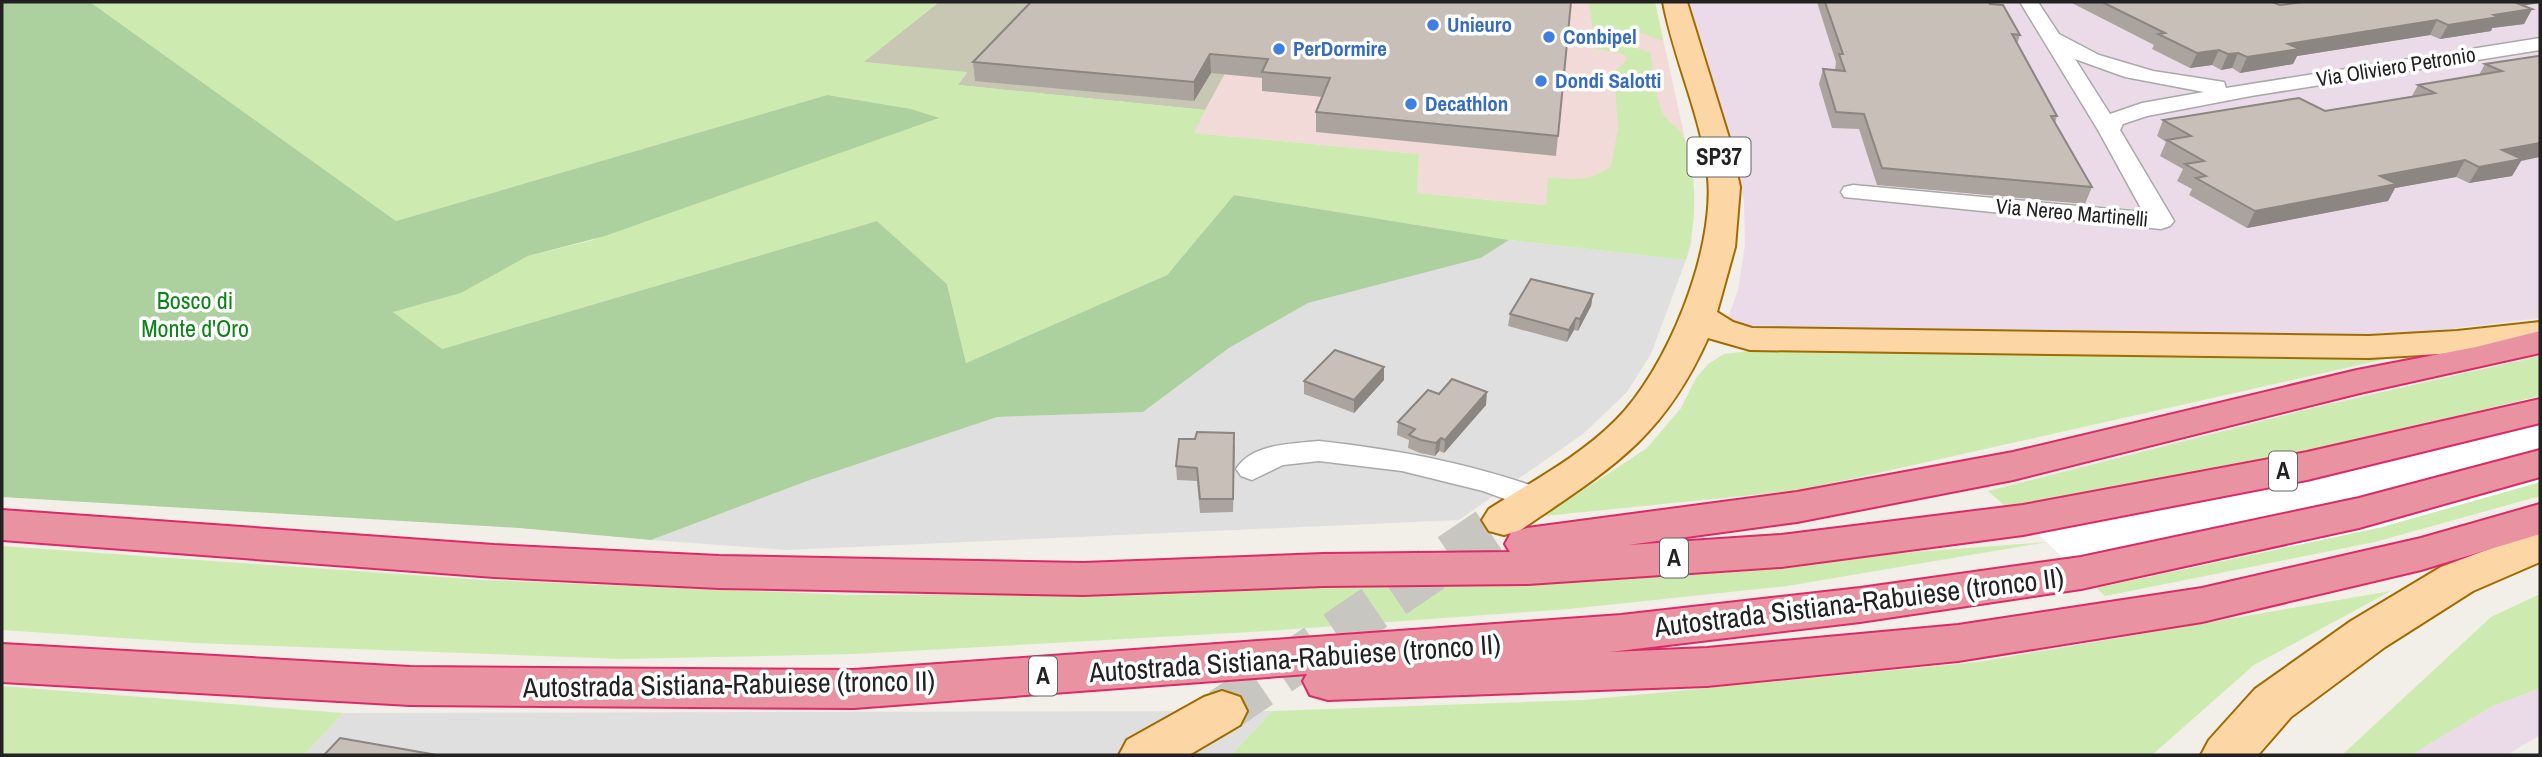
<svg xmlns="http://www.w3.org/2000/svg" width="2542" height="757" font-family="'Archivo Narrow',sans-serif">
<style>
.residential{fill:#e0dfdf}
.commercial{fill:#f2dad9}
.industrial{fill:#ebdbe8}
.construction{fill:#c7c7b4}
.grass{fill:#cdebb0}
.forest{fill:#add19e}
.pier{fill:#fff}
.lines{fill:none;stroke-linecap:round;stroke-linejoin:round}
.major-tunnel{stroke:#c8c6c1;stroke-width:46;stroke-dasharray:46 23;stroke-linecap:butt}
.minor-casing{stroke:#a9a9a9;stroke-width:3}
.major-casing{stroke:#a06b00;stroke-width:4}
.highway-casing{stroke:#dc2a67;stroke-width:4}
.minor{fill:#fff;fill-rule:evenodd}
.major{fill:#fcd6a4;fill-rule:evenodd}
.highway{fill:#e892a2;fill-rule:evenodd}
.wall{fill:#aba49e}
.shaded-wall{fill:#8b8681}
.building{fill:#c7bfb8;stroke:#8b8681;stroke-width:2}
.shop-dot{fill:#3f7fe0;stroke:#fff;stroke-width:2.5}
.labels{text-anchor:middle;stroke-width:7;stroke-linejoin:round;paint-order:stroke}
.far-shop-label{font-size:21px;font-weight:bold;fill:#366cbe;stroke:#fff;text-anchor:start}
.far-street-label{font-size:21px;fill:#222;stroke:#fff}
.shield{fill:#fff;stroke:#646464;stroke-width:2}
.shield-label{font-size:23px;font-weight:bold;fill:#222}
.park-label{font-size:24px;fill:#0c8416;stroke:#fff}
.near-street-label{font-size:28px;fill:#222;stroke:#fff}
</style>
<rect width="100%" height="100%" fill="#f2efe9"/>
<!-- residential -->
<path class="residential" d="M1509,240l177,20 -35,94 -24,38 -44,42 -124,86 -673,30 -135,-10 159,-60 187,-63 146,-5 86,-64 79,-45 173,-45z
M1272,711l-41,44h-927l39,-42z"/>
<!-- commercial -->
<path class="commercial" d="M939,2h716l37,169 2,36 -3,38 -5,15 -139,-55 -130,-12 2,-39 -225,-21 10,-23 -341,-48z"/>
<!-- industrial -->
<path class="industrial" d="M1686,2h854v316l-114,14 -156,6 -524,-9 -19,-8 11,-31 7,-45 -1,-44 -40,-151z
M2540,688v47l-33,20h-96l80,-48z"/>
<!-- construction -->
<path class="construction" d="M939,2h325l-59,108 -248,-25 10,-12 -104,-11z"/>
<!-- grass -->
<path class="grass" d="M90,2h849l-75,60 103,10 -9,13 247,25 -11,23 225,21 -2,39 129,12 2,-28c25,3 42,5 63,-11l7,-38 -4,-57 13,-10 -2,-6 -31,-7 3,-9 24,3 29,11c4,18 5,41 12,59 4,10 17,14 21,24 15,38 14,86 3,124l-177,-20 -275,-45 -67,80 -201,88 -19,-79 -70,-63 -435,128 -50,-37 69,-19 67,-37 65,-16 234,-145 -431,126z
M1589,2h66l8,39 -24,-9 -47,-5z
M1765,349l621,10 -584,131 -258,26 103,-68 34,-40 15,-30 12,-14 16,-10z
M2540,356v140l-165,46 -270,54 -57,-54 -261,44 -218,23 -318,23 -396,22 -233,5 -426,-16 -194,-13v-84l482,34 368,15 224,-1 499,-16 472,-36 -59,-51 333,-85z
M2391,591l-137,74 -102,90h-921l41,-44 312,-11 394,-38z
M2540,594v94l-49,19 -80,48h-69l149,-138z
M2,686l341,27 -39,42h-302z"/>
<!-- forest -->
<path class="forest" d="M2,2h88l306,219 431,-126 84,14 28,9 -334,118 -77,20 -67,37 -68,19 49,37 435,-128 70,63 19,79 201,-88 67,-80 275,45 -28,18 -173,45 -79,45 -86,64 -146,5 -187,63 -159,60 -132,-12 -517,-31z"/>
<!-- pier -->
<path class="pier" d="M2540,396v86l-158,45 -286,61 -73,-68z"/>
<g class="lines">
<!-- major-tunnel -->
<path class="major-tunnel" d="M1222,711l282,-191"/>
<!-- minor casing -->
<g class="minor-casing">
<path id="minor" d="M2020,2h18l21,32 40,21 54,16 71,11 2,6 314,-50v12l-289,46 -104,20 -24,8 -3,6 54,91 -4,5 -9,3 -317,-32 -3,-5 3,-5 9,-2 290,27 -45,-82zM2075,59l50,18 79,15 -62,11 -32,11z
M1319,441c80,9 151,22 228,50l5,8 -5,8 -12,3 -52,-19 -81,-20 -83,-10 -36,4 -31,15 -11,-4 -5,-7c16,-26 56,-25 83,-28z"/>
</g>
<!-- major casing -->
<g class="major-casing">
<path id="major" d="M1663,2h24l43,139 10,46 -5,60 -18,65 16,10 19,6 617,8 88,-5 83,-9v22l-83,9 -88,5 -619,-8 -42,-12c-46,103 -100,132 -189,193l-15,4 -15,-4 -7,-11 7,-11c42,-27 90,-52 126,-88 52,-51 100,-170 93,-244 -6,-60 -34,-116 -45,-175z
M2540,530v32l-67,29 -88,56 -94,70 -33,38h-57l8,-15 46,-51 96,-68 90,-54z
M1222,691l18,6 7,14 -7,14 -51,30h-70l8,-15 77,-43z"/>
</g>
<!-- highway casing -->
<g class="highway-casing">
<path id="highway" d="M2540,331v22l-180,40 -347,87 -216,42 -169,23 153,-10 242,-30 284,-53 233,-53v24l-233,57 -284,55 -242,32 -253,17 -205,2 -240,9 -364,-7 -225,-11 -492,-37v-30l492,35 225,11 364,7 240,-9 187,-2 -5,-8 6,-11 16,-5 270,-36 216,-40 344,-82 119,-23z
M2540,450v27l-181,51 -278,61 -221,33 -250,30 97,-4 251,-23 244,-37 219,-50 119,-34v30l-119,36 -219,52 -244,39 -251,25 -379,14 -18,-5 -7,-14 4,-7 -453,34 -444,-3 -408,-23v-38l408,23 444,3 767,-55 239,-27 221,-31 278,-59z"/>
</g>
<!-- minor -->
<use href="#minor" class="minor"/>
<!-- major -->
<use href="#major" class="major"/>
<!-- highway -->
<use href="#highway" class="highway"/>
</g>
<!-- wall -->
<path class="wall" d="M1571,2l-15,154 -240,-24v-20l7,-15 -61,-6v-13l-51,-5 -17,28 -219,-20 -2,-19z
M1817,2h172l31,33 -3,9 40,72 -2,7 37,64 -7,17 -208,-19 -18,-56 -27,-1 -13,-44 4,-15 12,1 1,-8z
M2070,2h202l8,3 244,1 8,3 -8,15 -32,4 -1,3 -51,8 -10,-4 -133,21 -4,8 -53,9 -8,-5 -11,2 -9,-5 -22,3 -38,-19 2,-4z
M2538,56l-17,105 -9,15 -43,7 -13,-6 -61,11 -7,13 -141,27 -58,-33 3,-6 -15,-8 6,-12 -23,-13 6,-14 -9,-6 6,-16 162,-9 87,-15 6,-11 61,-10 6,-11z
M1593,294l-2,12 -13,25 -4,-1 -7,12 -59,-16 2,-12z
M1384,367v13l-30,33 -50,-19v-13z
M1439,394l47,11 -42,48 -5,-2 -4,5 -15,-3 -12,-5 1,-8 -12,-5 1,-13z
M1235,446l-2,66 -33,1 -3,-32 -20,-1 -1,-14z"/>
<!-- shaded-wall -->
<path class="shaded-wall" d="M2498,2h42v1l-47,8z
M2532,9l-8,15 -32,4 -1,3 -51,8 8,-14 46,-10z
M2437,20l-7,15 -133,21 -4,8 -53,9 7,-16 41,-13z
M2219,50l-7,15 -22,3 7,-15z
M2238,53l-6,15 -11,2 7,-16z
M1210,54l1,19 -17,28v-19z
M2540,143v14l-19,4 -9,15 -43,7 10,-16 23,-17z
M2465,160l-9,17 -61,11 -7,13 -141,27 8,-17 125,-35z
M1593,294l-2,12 -13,25 2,-12z
M1576,318l-2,12 -7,12 2,-12z
M1384,367v13l-30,33v-13z
M1487,392l-1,13 -42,48 1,-13z
M1441,438l-2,13 -4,5 1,-13z"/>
<!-- building -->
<path class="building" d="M1031,2h540l-13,134 -242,-24 14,-34 -68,-6 6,-13 -58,-5 -16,28 -221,-20z
M1825,2h164l1,2 13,1 17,30 -8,-1 45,82h-6l41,71 -210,-19 -18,-54 -28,-2 -13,-43 22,2 -6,-17h4z
M2102,2h170l8,3 24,-3h210l18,7 -38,6 5,2 -51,8 -11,-5 -149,24 12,5 -53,8 -9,-4 -10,1 -9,-4 -22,3 -39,-19 7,-1z
M2538,56h2v87l-38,7 20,9 -43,8 -14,-7 -85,16 17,8 -142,27 -59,-33 10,-2 -21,-12 19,-3 -37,-21 24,-4 -28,-16 136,-22 26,13 110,-18 -17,-8 84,-14 -17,-7z
M1531,279l62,15 -13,25 -4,-1 -7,12 -59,-16z
M1335,350l49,17 -30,33 -50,-19z
M1452,379l35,13 -42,48 -4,-2 -5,5 -15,-3 -12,-5 6,-6 -17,-7 30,-32 11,4z
M1197,432l37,1 -1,66h-33l-3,-31 -21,-2 3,-27h16z
M340,738l97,17h-113z"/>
<!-- markers -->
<g class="shop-dot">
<circle cx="1433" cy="25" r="7"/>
<circle cx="1549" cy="37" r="7"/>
<circle cx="1279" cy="49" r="7"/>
<circle cx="1541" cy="81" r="7"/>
<circle cx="1411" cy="104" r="7"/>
</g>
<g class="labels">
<!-- far-shop labels -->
<g class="far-shop-label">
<text x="1447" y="32">Unieuro</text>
<text x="1563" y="44">Conbipel</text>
<text x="1293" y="56">PerDormire</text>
<text x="1555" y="88">Dondi Salotti</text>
<text x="1425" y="111">Decathlon</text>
</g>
<!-- far-street labels -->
<g class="far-street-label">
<text transform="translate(2396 67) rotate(-9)" y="7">Via Oliviero Petronio</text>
<text transform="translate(2072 213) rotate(5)" y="7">Via Nereo Martinelli</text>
</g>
<!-- shield labels -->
<g class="shield">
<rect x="1687.5" y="137.5" width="63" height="39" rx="5"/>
<rect x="2269" y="451.5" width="28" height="39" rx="5"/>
<rect x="1660" y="538.5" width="28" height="39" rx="5"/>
<rect x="1029" y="656.5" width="28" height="39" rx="5"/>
</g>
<g class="shield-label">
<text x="1719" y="165">SP37</text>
<text x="2283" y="479">A</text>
<text x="1674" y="566">A</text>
<text x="1043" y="684">A</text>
</g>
<!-- park labels -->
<g class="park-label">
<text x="195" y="309">Bosco di<tspan x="195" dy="28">Monte d'Oro</tspan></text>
</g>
<!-- near-street labels -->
<g class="near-street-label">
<text transform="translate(1859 602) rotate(-7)" y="10">Autostrada Sistiana-Rabuiese (tronco II)</text>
<text transform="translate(1295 658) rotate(-4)" y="10">Autostrada Sistiana-Rabuiese (tronco II)</text>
<text transform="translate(729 684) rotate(-1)" y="10">Autostrada Sistiana-Rabuiese (tronco II)</text>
</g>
</g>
<!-- border -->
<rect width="2542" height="757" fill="none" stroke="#222222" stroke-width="7"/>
</svg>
